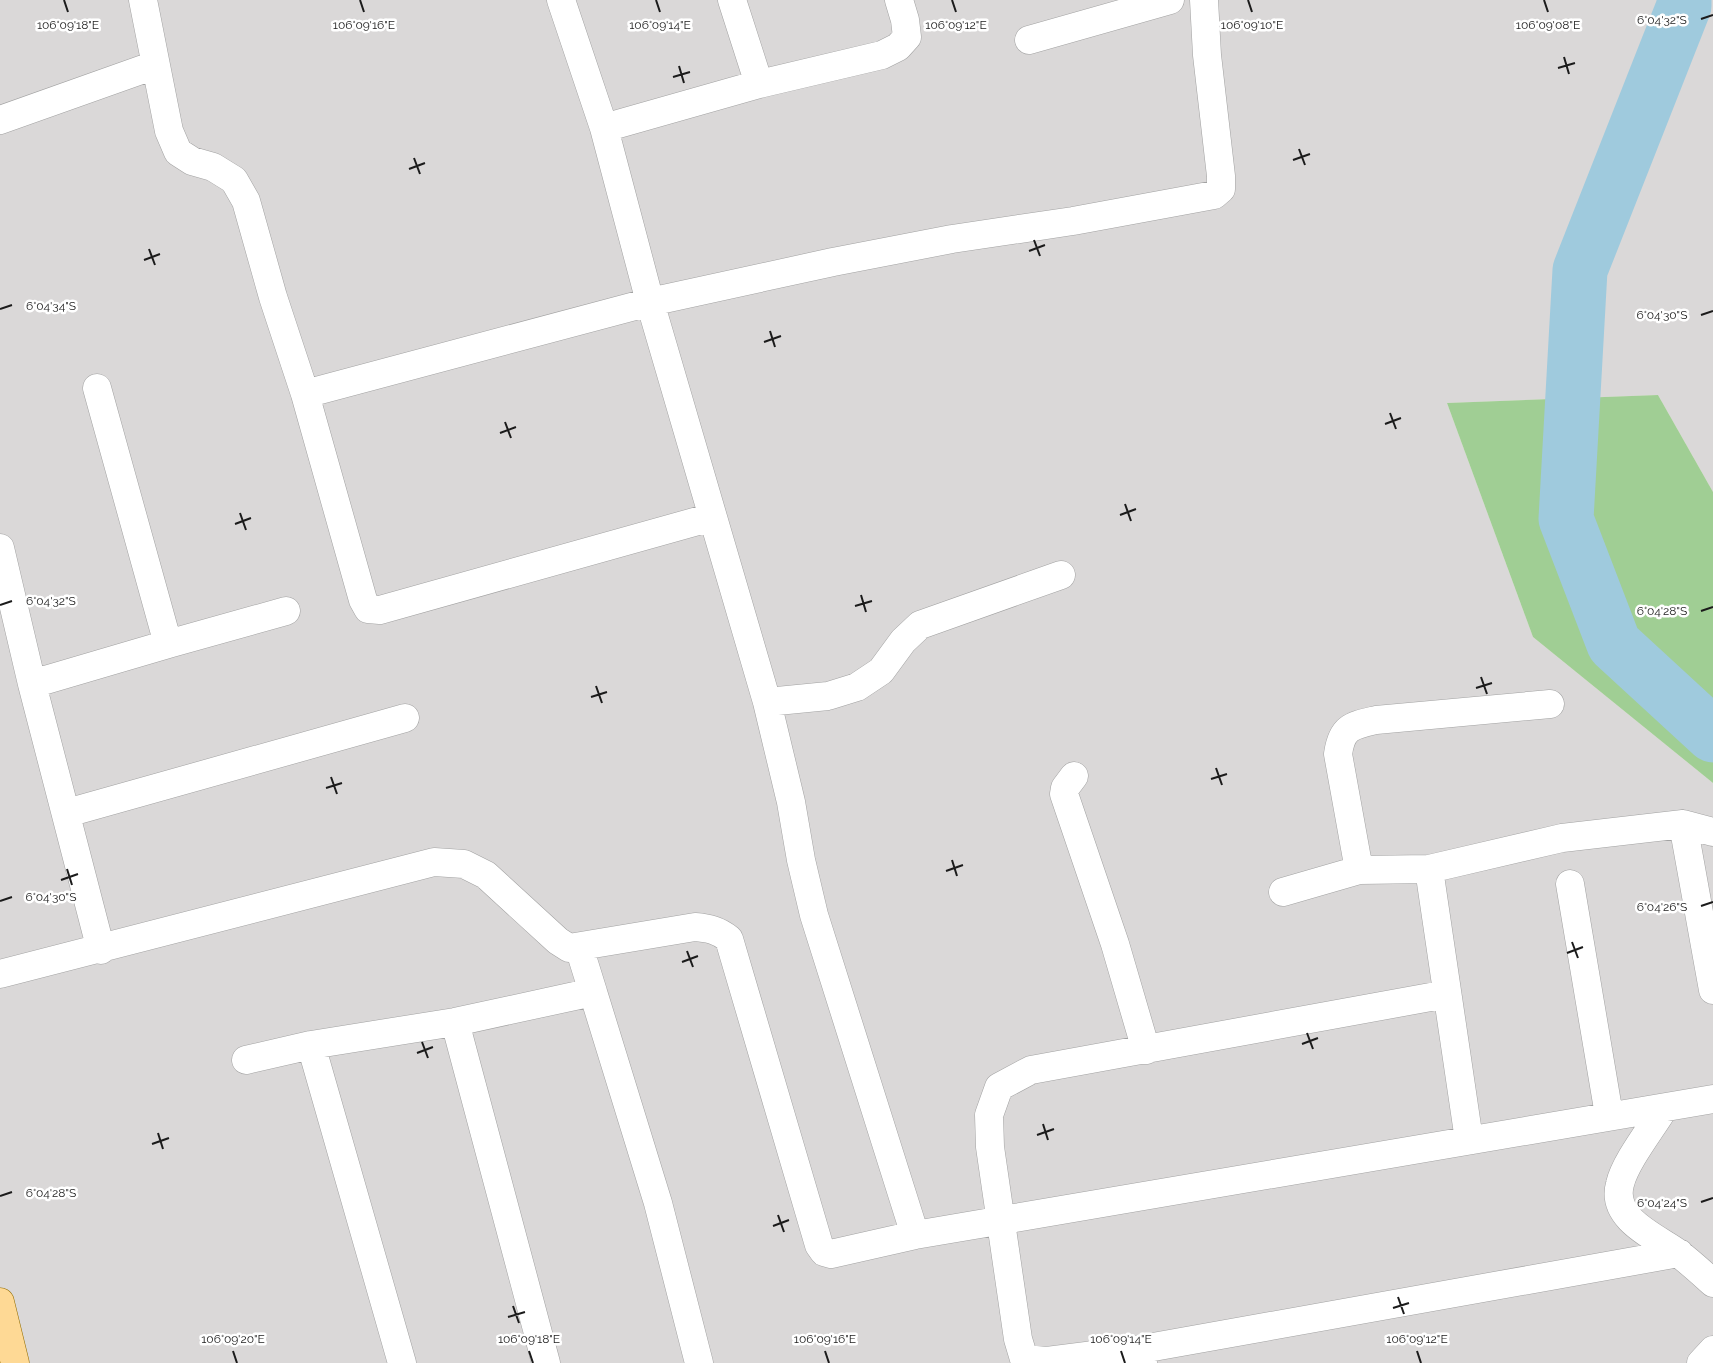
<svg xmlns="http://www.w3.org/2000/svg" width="1713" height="1363" font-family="Raleway,sans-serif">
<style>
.residential{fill:#dad8d8}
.forest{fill:#a0ce94}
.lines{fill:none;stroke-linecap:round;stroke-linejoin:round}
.river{stroke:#9fcadd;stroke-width:55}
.minor-casing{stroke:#a2a2a2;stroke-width:29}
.major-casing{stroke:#936d00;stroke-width:29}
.minor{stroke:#fff;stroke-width:28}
.major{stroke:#fed995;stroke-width:28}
.ticks{fill:none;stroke:#1b1b1b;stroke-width:2}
.ticks-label{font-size:12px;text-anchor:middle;fill:#1b1b1b;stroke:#fff;stroke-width:5;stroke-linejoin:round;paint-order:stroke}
</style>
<rect width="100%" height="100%" fill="#edeae0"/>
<!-- residential -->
<path class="residential" d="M0,0h1713v492l-55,-97 -211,8 86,234 180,146v580h-1713z"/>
<!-- forest -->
<path class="forest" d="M1658,395l55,97v291l-180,-146 -86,-234z"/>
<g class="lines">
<!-- river -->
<path class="river" d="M1684,0v6l-104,264 -14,249 48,125 99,91"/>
<!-- minor casing -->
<g class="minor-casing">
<path id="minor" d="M143,0l26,131 9,21 14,9 21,6 21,13 12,21 27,96 32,97 58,206 5,9 12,1 332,-93
M561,0l43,128 46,174 117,400 24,100 10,58 13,55 101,320
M732,0l27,84
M1029,40l141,-40
M0,120l155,-55
M604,128l155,-44 123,-29 16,-8 9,-10 -2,-17 -6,-20
M305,394l345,-92 183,-40 119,-23 121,-18 141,-26 7,-6v-13l-14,-121 -3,-55
M0,548l32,136 69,266
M168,644l118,-33
M32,684l136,-40 -71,-256
M767,702l61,-6 29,-9 24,-16 22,-30 17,-16 141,-50
M1074,776l-9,12 -1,6 51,150 31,106
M67,813l338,-95
M1683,824l30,166
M1429,869l40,271
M1359,870l-21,-116c4,-27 13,-28 38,-34l174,-16
M1570,884l39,231
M1283,892l76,-22 70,-1 133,-31 121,-14 30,8
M0,974l434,-112 30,2 22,11 72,66 11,7 126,-21c13,1 23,3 34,12l90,306 5,7 7,2 84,-19 798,-136
M593,992l65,211 41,160
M455,1022l91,341
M311,1045l91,318
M246,1060l65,-15 144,-23 138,-30 -14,-45
M1664,1108c-12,20 -39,54 -44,76 -10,35 36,53 58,69 12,9 24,20 35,30
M1142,1349l537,-96
M1143,1363l-1,-14 -95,12 -23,-2 -6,-20 -28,-192 -1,-32 10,-28 32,-17 416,-76
M1701,1363l12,-13"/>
</g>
<!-- major casing -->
<g class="major-casing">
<path id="major" d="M0,1302l15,61"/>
</g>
<!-- minor -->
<use href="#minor" class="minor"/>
<!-- major -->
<use href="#major" class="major"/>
</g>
<!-- ticks -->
<path class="ticks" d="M64,0l4,12M360,0l4,12M656,0l4,12M952,0l4,12M1248,0l4,12M1544,0l4,12M1701,19l12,-4M1564,57l5,17M679,66l5,17M1558,68l17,-5M673,77l17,-5M1299,149l6,16M414,158l6,16M1293,160l17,-6M409,169l16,-6M1034,240l6,16M149,249l6,16M1029,251l16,-6M144,260l16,-6M0,309l12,-4M1701,315l12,-4M770,331l5,16M764,342l17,-6M1390,413l6,16M505,422l6,16M1385,424l16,-6M500,433l16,-6M1125,504l6,17M240,513l6,17M1120,515l16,-6M235,524l16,-6M861,595l5,17M0,605l12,-4M855,606l17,-5M1701,611l12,-4M1481,677l6,17M596,686l6,17M1476,688l16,-5M591,697l16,-5M1216,768l6,17M331,777l6,17M1211,779l16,-5M326,788l16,-5M952,860l5,16M67,869l5,16M946,871l17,-6M61,880l17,-6M0,901l12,-4M1701,906l12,-4M1572,942l6,16M687,951l6,16M1567,953l16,-6M682,962l16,-6M1307,1033l6,16M422,1042l6,16M1302,1044l16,-6M417,1053l16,-6M1043,1124l5,16M158,1133l5,16M1037,1135l17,-6M152,1144l17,-6M0,1196l12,-4M1701,1202l12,-4M778,1215l6,17M773,1226l16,-6M1398,1297l6,17M513,1306l6,17M1393,1308l16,-5M508,1317l17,-5M233,1351l4,12M529,1351l4,12M825,1351l4,12M1121,1351l4,12M1417,1351l4,12"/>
<g class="ticks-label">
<text x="1662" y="24">6°04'32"S</text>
<text x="68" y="29">106°09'18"E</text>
<text x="364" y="29">106°09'16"E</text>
<text x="660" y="29">106°09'14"E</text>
<text x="956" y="29">106°09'12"E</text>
<text x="1252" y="29">106°09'10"E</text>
<text x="1548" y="29">106°09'08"E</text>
<text x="51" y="310">6°04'34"S</text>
<text x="1662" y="319">6°04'30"S</text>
<text x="51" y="605">6°04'32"S</text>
<text x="1662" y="615">6°04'28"S</text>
<text x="51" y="901">6°04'30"S</text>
<text x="1662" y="911">6°04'26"S</text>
<text x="51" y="1197">6°04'28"S</text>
<text x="1662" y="1207">6°04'24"S</text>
<text x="233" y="1343">106°09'20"E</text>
<text x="529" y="1343">106°09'18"E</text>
<text x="825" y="1343">106°09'16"E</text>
<text x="1121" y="1343">106°09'14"E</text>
<text x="1417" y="1343">106°09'12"E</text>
</g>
</svg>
